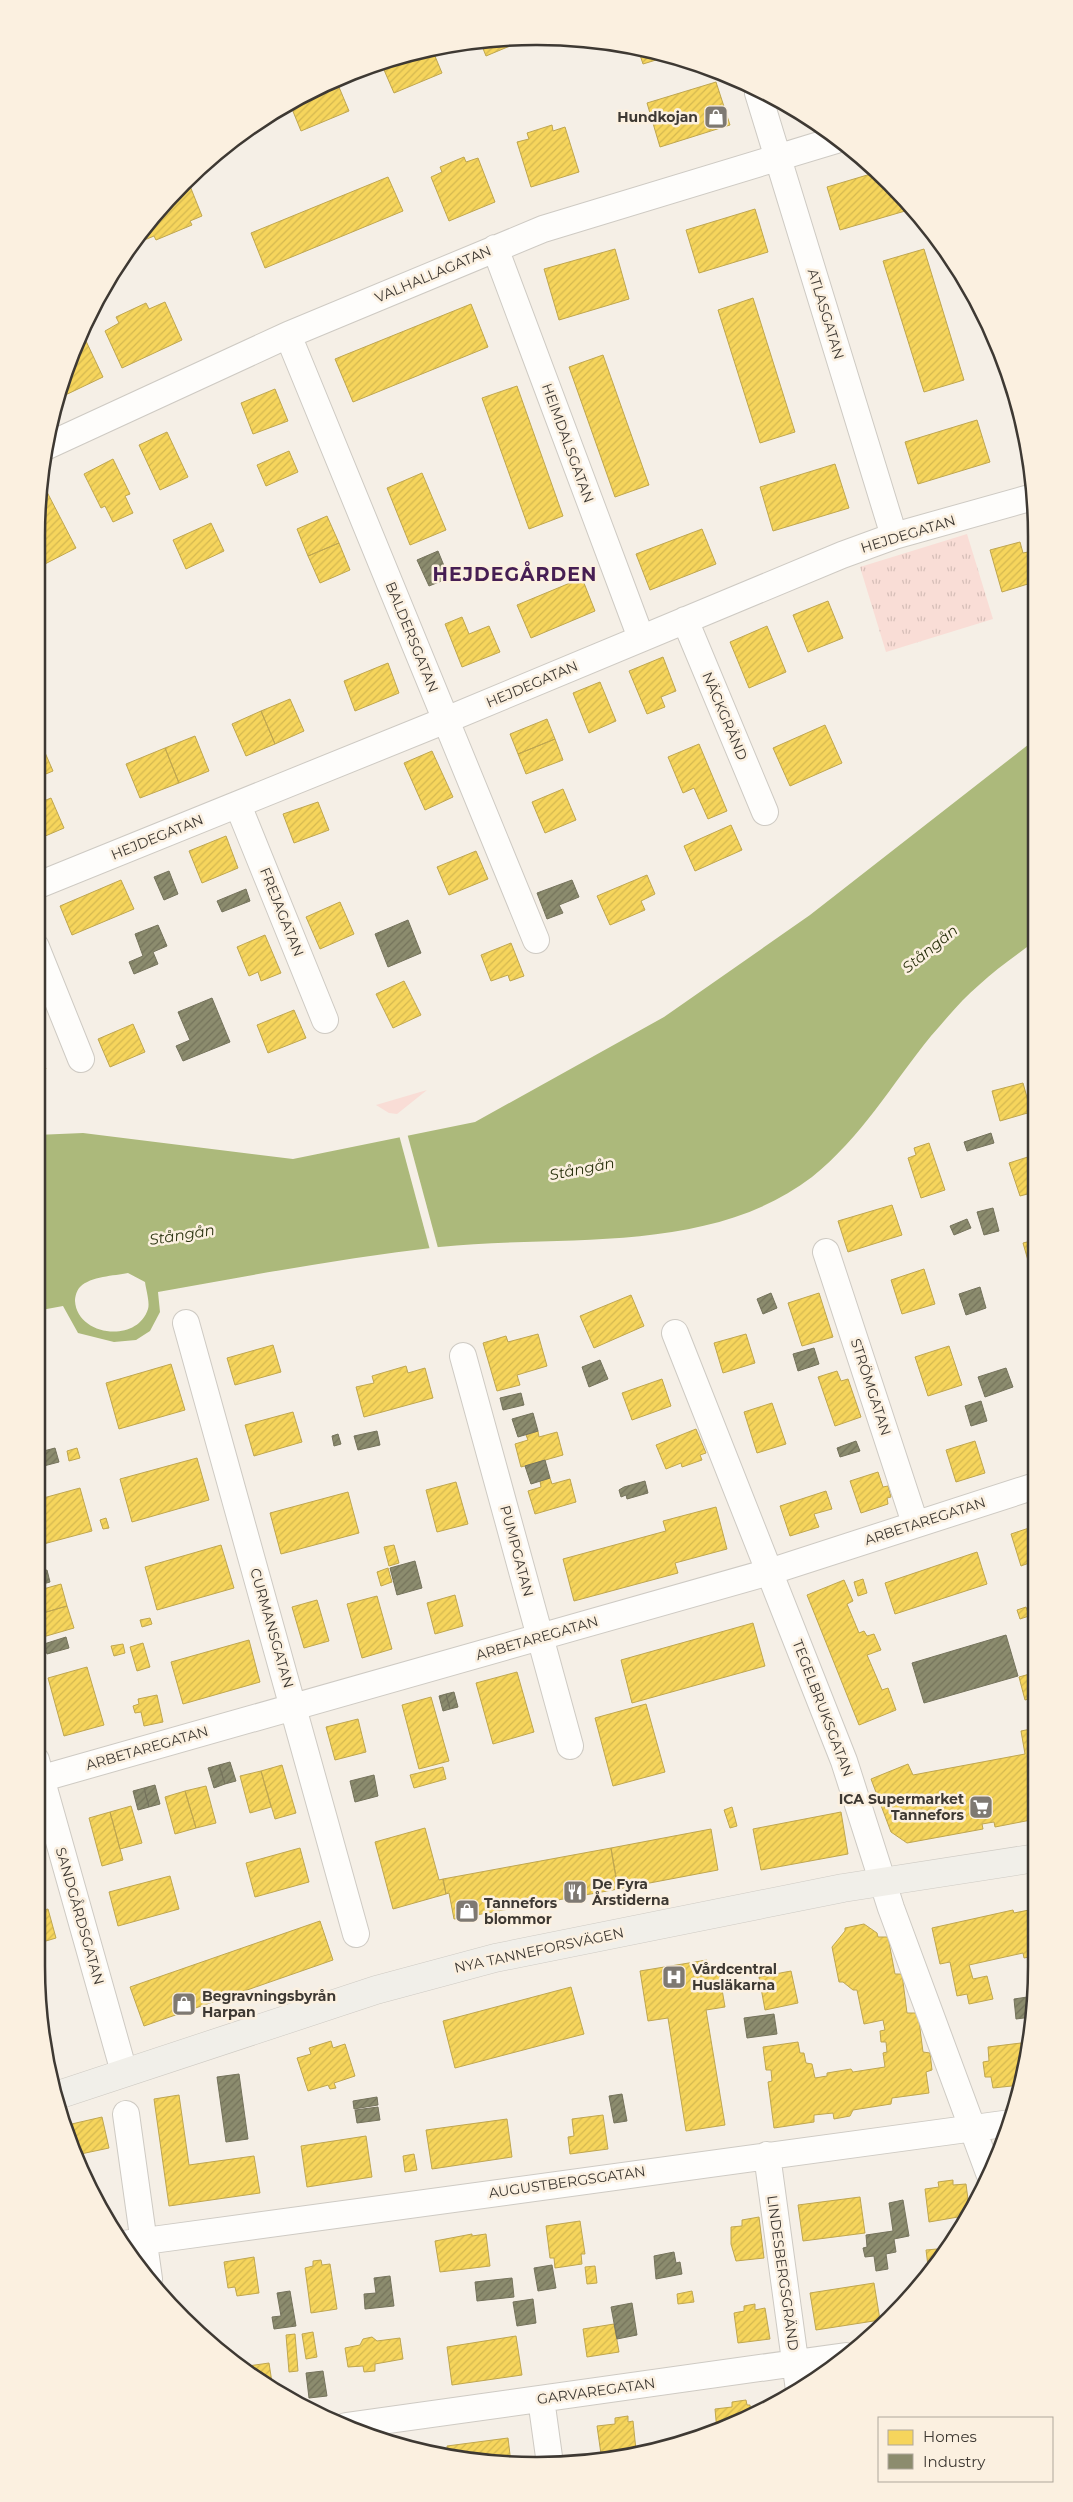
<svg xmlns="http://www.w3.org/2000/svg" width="1073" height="2502" font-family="Montserrat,sans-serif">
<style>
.grass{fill:#f9ddd6}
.park{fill:url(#park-tufts)}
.water{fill:#acb97b;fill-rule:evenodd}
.pier{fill:#f5efe6}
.homes{fill:url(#homes-hatch);stroke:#bfa650}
.industry{fill:url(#industry-hatch);stroke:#75735c}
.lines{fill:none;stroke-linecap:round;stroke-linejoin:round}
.minor-casing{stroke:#cecac3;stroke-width:28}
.secondary-casing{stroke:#cecac3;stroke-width:29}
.minor{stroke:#fefdfb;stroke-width:26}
.secondary{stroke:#f1efe9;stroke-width:28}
.labels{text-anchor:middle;stroke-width:5;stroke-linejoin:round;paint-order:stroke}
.poi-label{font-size:14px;font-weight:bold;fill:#3e3933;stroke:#fbf0e0;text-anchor:start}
.street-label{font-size:14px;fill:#3e3933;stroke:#fbf0e0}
.water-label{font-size:15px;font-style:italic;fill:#2c3410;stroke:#fbf0e0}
.district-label{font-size:19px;font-weight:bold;letter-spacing:1px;fill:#461e53;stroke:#fbf0e0}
.rim{fill:none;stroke:#3e3933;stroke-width:2.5}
</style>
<defs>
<pattern id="park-tufts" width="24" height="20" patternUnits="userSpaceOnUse" patternTransform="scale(1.25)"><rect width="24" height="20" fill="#f9ddd6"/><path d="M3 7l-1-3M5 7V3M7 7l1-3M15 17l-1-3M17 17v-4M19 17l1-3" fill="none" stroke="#d6beb8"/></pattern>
<pattern id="homes-hatch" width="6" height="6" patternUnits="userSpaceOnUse" patternTransform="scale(1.25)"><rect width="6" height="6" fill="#f6d55c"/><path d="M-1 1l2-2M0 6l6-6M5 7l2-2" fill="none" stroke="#d4b850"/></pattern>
<pattern id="industry-hatch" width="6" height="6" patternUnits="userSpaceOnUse" patternTransform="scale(1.25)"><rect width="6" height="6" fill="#8c8c6e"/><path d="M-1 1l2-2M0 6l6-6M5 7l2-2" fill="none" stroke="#74735b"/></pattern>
</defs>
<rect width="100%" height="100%" fill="#f5efe6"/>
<!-- grass -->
<path class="grass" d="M427,1090l-30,24 -8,-1 -13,-8z"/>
<!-- park -->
<path class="park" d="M967,534l26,85 -107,33 -26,-85z"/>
<!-- water -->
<path class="water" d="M1033,741l1,201c-19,14 -38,27 -55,43 -17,14 -33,34 -48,51 -39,48 -70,102 -119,141 -103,79 -251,57 -373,70 -94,11 -188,28 -281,45l2,20 -10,19 -14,9 -22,2 -36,-9 -15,-27 -27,5v-176l47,-2 210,26 182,-37 189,-105 146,-102zM128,1273l17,9c1,8 5,20 3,27 -11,35 -71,27 -73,-8 0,-5 2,-11 5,-14 11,-11 34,-11 48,-14z"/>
<!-- pier -->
<path class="pier" d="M407,1133l31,115 -8,2 -31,-115z"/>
<!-- homes -->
<path class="homes" d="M504,37l25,1 -43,18 -6,-15z
M432,49l10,24 -48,20 -13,-30 26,-10z
M638,49l31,7 -26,8z
M336,80l13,31 -48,20 -11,-27 26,-16z
M716,82l14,43 -70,22 -13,-44z
M552,125l1,6 12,-4 14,45 -48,15 -14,-45 12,-3 -2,-6z
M464,157l2,5 12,-4 17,44 -46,19 -18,-44 11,-5 -2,-5z
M874,173l37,32 1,4 -72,21 -13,-43z
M388,177l15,34 -138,57 -14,-35z
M188,181l14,35 -12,5 2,4 -36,15 -2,-4 -12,5 -2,-6 21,-29z
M755,209l13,43 -69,21 -13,-43z
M615,249l14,50 -70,21 -15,-51z
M924,249l40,131 -40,12 -41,-131z
M753,298l42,134 -35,11 -42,-133z
M165,302l17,38 -60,28 -17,-37 14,-8 -3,-6 30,-14 3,6z
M471,304l17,43 -135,55 -18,-43z
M85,339l18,38 -46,22 6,-24 15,-32z
M603,355l46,130 -34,12 -46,-130z
M517,386l46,130 -34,13 -47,-131z
M275,389l13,32 -35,13 -12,-31z
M977,420l13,42 -72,22 -13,-42z
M167,432l21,45 -28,13 -21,-45z
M289,451l9,21 -32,14 -9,-21z
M113,459l17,35 -5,2 8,17 -20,9 -8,-16 -4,2 -17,-34z
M835,464l14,44 -76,23 -13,-44z
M422,473l24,57 -36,15 -23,-57z
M47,492l29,56 -35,18 -5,-10v-20l4,-40z
M327,516l12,27 -31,13 -11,-27z
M211,523l13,28 -38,18 -13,-29z
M702,529l14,35 -66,26 -14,-36z
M1020,542l3,11 10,-2 -2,32 -29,9 -12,-42z
M339,543l11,27 -30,13 -12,-27z
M582,578l13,33 -64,27 -14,-33z
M828,601l15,37 -35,14 -15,-37z
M462,617l7,17 20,-8 11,26 -38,15 -17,-43z
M767,626l19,46 -37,16 -19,-46z
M663,657l13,34 -15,6 4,10 -18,7 -18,-43z
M388,663l11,30 -44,18 -11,-30z
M600,682l16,39 -27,12 -16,-40z
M290,699l14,32 -29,13 -14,-33z
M261,711l14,33 -29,12 -14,-32z
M547,719l8,20 -37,15 -8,-20z
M825,725l17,38 -52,23 -17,-38z
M195,736l14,35 -30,12 -14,-35z
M555,739l8,21 -37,14 -8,-20z
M699,744l28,67 -19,8 -14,-31 -11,5 -15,-36z
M43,748l10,23 -17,7v-27z
M165,748l14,35 -39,15 -14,-34z
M432,751l21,46 -28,13 -21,-47z
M563,789l13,31 -31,13 -13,-31z
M51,798l13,30 -28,12v-36z
M318,802l11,28 -35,13 -11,-29z
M731,825l11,25 -47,21 -11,-25z
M226,836l12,32 -36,15 -13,-32z
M476,851l12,28 -39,16 -12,-28z
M647,875l8,19 -14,7 4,9 -35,15 -13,-29z
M121,880l13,29 -62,26 -12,-29z
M340,902l14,32 -34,15 -14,-32z
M265,935l16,38 -20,8 -3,-9 -9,4 -12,-29z
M511,943l13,33 -14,5 -2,-6 -17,6 -10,-26z
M404,981l17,34 -28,13 -17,-34z
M294,1010l12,28 -38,15 -11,-28z
M36,1012l8,16 -8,3z
M133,1024l12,28 -35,15 -12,-28z
M36,1046l10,23 -9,4 5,11 -6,2z
M1023,1083l8,29 -31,9 -8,-30z
M929,1143l16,47 -24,8 -13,-40 8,-3 -2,-7z
M1034,1155l1,37 -15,4 -11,-33z
M892,1205l10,30 -54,17 -10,-31z
M1035,1240v30l-4,1 -8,-28z
M924,1269l11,35 -33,10 -11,-34z
M819,1293l14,44 -31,9 -14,-43z
M631,1295l13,31 -50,22 -14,-32z
M538,1334l9,32 -30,9 3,10 -23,6 -14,-48 23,-7 2,6z
M746,1334l9,29 -32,10 -9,-30z
M273,1345l8,27 -46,13 -8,-27z
M949,1346l13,39 -34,11 -13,-39z
M171,1364l14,46 -66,19 -13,-46z
M406,1366l2,7 17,-5 8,30 -69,19 -8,-30 18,-4 -2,-7z
M837,1371l4,10 7,-2 13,38 -26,9 -17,-49z
M662,1379l9,27 -39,14 -10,-27z
M772,1403l14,41 -29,9 -13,-41z
M293,1412l9,30 -48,14 -9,-31z
M696,1429l10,24 -6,2 2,5 -20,7 -1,-4 -15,6 -10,-24z
M538,1431l1,6 18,-5 6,23 -42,12 -6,-23 13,-4 -2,-5z
M975,1441l10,32 -29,9 -10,-32z
M77,1448l3,10 -11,3 -2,-10z
M197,1458l12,42 -77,22 -12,-43z
M878,1472l5,15 5,-1 3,11 -4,1 1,6 -27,9 -11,-32z
M550,1478l2,6 18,-5 6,23 -41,12 -7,-23 13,-4 -1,-6z
M456,1482l12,42 -31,8 -11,-42z
M80,1488l12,43 -56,15v-46z
M826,1491l6,18 -18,5 5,13 -29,9 -10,-30z
M348,1492l11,41 -78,21 -11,-41z
M716,1507l11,42 -52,14 3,10 -104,28 -11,-42 103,-28 -3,-10z
M106,1518l3,10 -6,1 -3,-9z
M1035,1526l1,41 -6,2 -1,-6 -8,3 -10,-32z
M221,1545l13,43 -77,22 -12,-43z
M394,1545l5,18 -10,3 -5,-19z
M977,1552l10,32 -92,30 -10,-31z
M388,1568l4,14 -11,4 -4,-14z
M863,1579l4,14 -9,3 -4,-14z
M844,1580l9,21 -6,3 12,29 5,-2 3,5 7,-2 7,16 -14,5 15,35 6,-2 8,22 -37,15 -52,-130z
M61,1584l6,22 -31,9v-24z
M455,1595l8,31 -28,8 -8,-31z
M377,1596l15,53 -30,9 -15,-54z
M317,1600l12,41 -25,7 -12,-41z
M67,1606l7,22 -38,11v-24z
M1026,1607l3,9 -9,3 -3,-9z
M150,1618l2,6 -10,3 -2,-7z
M753,1623l12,43 -133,37 -11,-43z
M249,1640l11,42 -77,22 -12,-42z
M143,1643l7,24 -13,4 -7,-24z
M123,1644l2,9 -11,3 -3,-10z
M87,1667l17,58 -40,11 -16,-58z
M517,1672l17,60 -41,12 -17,-61z
M1033,1673l3,24 -11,3 -6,-23z
M157,1695l6,27 -19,4 -3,-14 -6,1 -2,-7 6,-2 -1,-5z
M431,1697l18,64 -30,8 -17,-64z
M646,1704l19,68 -52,14 -18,-68z
M358,1719l8,33 -31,8 -9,-33z
M1036,1728v91l-41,8 -1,-5 -12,2 1,5 -76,14 -16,-11 -20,-53 37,-15 5,11 112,-21 -4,-23z
M282,1765l14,48 -21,6 -14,-48z
M443,1767l3,12 -32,9 -4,-13z
M261,1771l10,36 -21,6 -10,-37z
M206,1786l10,37 -20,5 -11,-37z
M185,1791l11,37 -21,6 -10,-37z
M131,1806l11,37 -22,6 -10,-37z
M732,1807l5,19 -7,2 -6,-18z
M110,1812l13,48 -21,6 -13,-48z
M841,1812l7,42 -87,16 -8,-41z
M425,1828l14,52 4,-1 3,15 -53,15 -18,-67z
M711,1829l7,41 -100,19 -7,-41z
M300,1848l9,34 -54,15 -9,-34z
M611,1848l7,41 -164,30 -5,-26 -3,1 -3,-15z
M170,1876l9,33 -61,17 -9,-34z
M48,1909l8,29 -20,6v-32z
M1034,1909l3,12v30l-9,2 1,4 -5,1 -1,-5 -54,12 4,14 14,-3 6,23 -24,5 -2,-10 -10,2 -7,-34 -10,2 -8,-36 81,-18 1,3z
M320,1921l13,39 -189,66 -14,-39z
M864,1924l13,9 1,4h10l7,37h7l5,39h11l5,39 7,1 2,17 -6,2 3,21 -37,5 -1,6 -38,6 -3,6 -16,3 -1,-6 -19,2v7l-40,6 -6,-46 4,-1 -1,-11h-5l-3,-23 35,-5 2,11h4l2,10 6,1 3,14 12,-2v-3l24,-4 2,3 32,-5 -2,-14 4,-1 -1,-10h-5l-1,-11 5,-1 -2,-10 -19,4 -7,-34h-4l-10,-8h-4l-7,-35 13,-16v-3z
M707,1960l1,7 10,-1 7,41 -19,3 19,115 -39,6 -18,-113 -20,3 -8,-50z
M791,1971l7,32 -33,7 -6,-33z
M571,1987l13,47 -129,34 -12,-47z
M331,2041l2,7 12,-4 10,32 -21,7 2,5 -6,1 -2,-4 -20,6 -11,-33 14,-4 -2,-6z
M1021,2043l4,30 -4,12 -28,3 -2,-11h-6l-2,-15 6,-1 -1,-14z
M179,2095l10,70 65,-9 6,37 -91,13 -15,-107z
M603,2115l5,34 -38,5 -2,-17 6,-1 -2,-17z
M102,2117l7,31 -33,7 -13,-29z
M507,2119l5,38 -80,12 -6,-39z
M366,2136l6,41 -65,10 -6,-41z
M414,2154l3,16 -12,2 -2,-16z
M953,2180v5l13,-1 4,31 -41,7 -4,-33 14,-2 -1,-5z
M860,2197l5,36 -62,8 -5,-36z
M759,2217l5,41 -28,3 -5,-17v-17l11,-1v-6z
M580,2221l5,33h-4l1,10 -27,4 -1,-10h-4l-4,-32z
M472,2234v2l14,-2 4,32 -50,6 -5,-31z
M937,2249l1,10 -4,6 -6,1 -2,-16z
M254,2257l5,36 -22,3 -2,-9 -7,1 -4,-26z
M321,2260l1,5 8,-1 7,45 -26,4 -6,-45 8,-2v-5z
M595,2266l2,17 -10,1 -2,-17z
M874,2283l6,37 -64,10 -6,-37z
M692,2291l2,11 -16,2 -1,-10z
M755,2304v6l10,-2 5,31 -32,4 -4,-30 10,-2v-5z
M614,2324l5,28 -32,5 -4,-28z
M313,2332l4,25 -11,2 -4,-25z
M295,2334l3,37 -9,1 -3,-37z
M516,2336l6,39 -70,10 -5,-38z
M372,2337l5,4 23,-3 3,21 -28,5v7l-11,1 -1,-6 -15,1 -3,-19 15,-3 3,-6z
M269,2363l4,26 -31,-20 -1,-2z
M746,2400l1,5h3l1,11 -34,15 -2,-22 17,-2v-5z
M628,2416v6l5,-1 3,29 -35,4 -4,-28 18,-2v-6z
M508,2438l3,25 -63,-6 -1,-11z"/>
<!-- industry -->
<path class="industry" d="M438,551l11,27 -20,8 -12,-26z
M169,871l9,23 -14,6 -10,-23z
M572,880l7,17 -20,8 4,8 -16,6 -10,-26z
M246,889l4,12 -28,11 -5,-11z
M408,920l13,33 -33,14 -13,-33z
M158,925l9,21 -14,6 5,12 -24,10 -5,-12 14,-6 -8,-22z
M212,998l18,44 -47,19 -7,-15 14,-6 -12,-28z
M991,1133l3,10 -27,8 -3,-9z
M993,1208l6,23 -15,4 -7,-23z
M967,1219l4,9 -17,7 -4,-9z
M980,1287l6,21 -20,7 -7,-21z
M771,1293l6,15 -14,6 -6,-15z
M814,1348l5,16 -21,7 -5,-17z
M600,1360l8,19 -19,8 -7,-20z
M1006,1368l7,19 -28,10 -7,-20z
M521,1393l3,12 -21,5 -3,-12z
M981,1401l6,20 -16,5 -6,-20z
M533,1413l5,18 -20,6 -6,-18z
M377,1431l3,14 -22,5 -4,-14z
M338,1434l3,10 -7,2 -2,-10z
M856,1441l4,10 -20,6 -3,-9z
M55,1448l4,14 -23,6v-15z
M545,1460l5,18 -19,6 -6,-18z
M645,1481l3,12 -21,6 -1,-4 -5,2 -2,-7 5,-3z
M415,1561l7,27 -25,7 -7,-27z
M47,1570l3,12 -14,4v-13z
M1006,1635l12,41 -94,27 -12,-40z
M66,1637l3,11 -22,6 -3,-10z
M454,1692l4,15 -8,2 -4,-15z
M446,1694l4,15 -7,2 -4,-15z
M230,1762l6,19 -11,3 -6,-19z
M219,1765l6,19 -11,4 -6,-20z
M374,1775l4,21 -23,6 -5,-21z
M155,1785l5,19 -11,3 -5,-19z
M144,1788l5,19 -11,3 -5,-19z
M1034,1996l-2,21 -16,2 -2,-20z
M774,2014l3,20 -30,4 -3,-20z
M239,2074l9,65 -22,3 -9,-65z
M622,2094l5,27 -13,2 -5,-27z
M377,2097l1,8 -24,4 -1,-8z
M378,2107l2,13 -23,3 -2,-13z
M903,2200l6,36 -15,3 2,13 -10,2 2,15 -12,2 -2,-15 -9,1 -2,-9 4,-1 -1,-12 27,-4 -4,-28z
M674,2252l2,11 4,-1 2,12 -26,5 -2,-23z
M552,2265l4,23 -18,3 -4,-23z
M390,2276l4,30 -29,3 -1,-15 12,-1 -2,-15z
M512,2278l2,19 -37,4 -2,-19z
M290,2291l6,35 -22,3 -2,-12 9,-1 -4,-23z
M533,2299l3,24 -19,3 -4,-24z
M632,2303l5,32 -20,4 -6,-32z
M323,2371l4,25 -18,2 -3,-25z
M291,2397h11l1,9 -11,-5z"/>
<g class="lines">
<!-- minor casing -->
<g class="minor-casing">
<path id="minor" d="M758,93l136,443
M495,248l146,390
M288,335l248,605
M45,447l243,-112 255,-106 293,-89
M685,620l80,192
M238,805l87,215
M36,886l410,-166 396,-165 52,-19 139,-39
M36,947l45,112
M826,1252l89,271
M186,1323l170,611
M675,1333l169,428 47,147 98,265
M463,1356l107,390
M36,1760l88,312
M36,1780l733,-208 266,-86
M126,2114l23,165
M767,2155l32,235
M123,2244l888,-121
M541,2399l9,65
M346,2426l500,-70"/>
</g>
<!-- secondary casing -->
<g class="secondary-casing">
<path id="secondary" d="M55,2096l321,-106 119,-32 348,-70 193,-30"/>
</g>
<!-- minor -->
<use href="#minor" class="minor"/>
<!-- secondary -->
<use href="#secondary" class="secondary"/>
</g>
<!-- icons -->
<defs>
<g id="shop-square" transform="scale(1.25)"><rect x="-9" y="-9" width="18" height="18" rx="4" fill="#7e7972" stroke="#fbf0e0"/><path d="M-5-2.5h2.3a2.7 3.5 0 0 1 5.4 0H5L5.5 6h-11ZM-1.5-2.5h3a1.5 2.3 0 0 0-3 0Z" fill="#fff"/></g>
<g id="supermarket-square" transform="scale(1.25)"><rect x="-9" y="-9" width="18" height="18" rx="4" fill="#7e7972" stroke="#fbf0e0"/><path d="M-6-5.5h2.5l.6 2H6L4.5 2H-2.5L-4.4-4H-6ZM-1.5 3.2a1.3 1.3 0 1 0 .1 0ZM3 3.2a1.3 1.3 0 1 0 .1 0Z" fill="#fff"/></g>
<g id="restaurant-square" transform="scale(1.25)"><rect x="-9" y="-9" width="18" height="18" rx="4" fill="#7e7972" stroke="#fbf0e0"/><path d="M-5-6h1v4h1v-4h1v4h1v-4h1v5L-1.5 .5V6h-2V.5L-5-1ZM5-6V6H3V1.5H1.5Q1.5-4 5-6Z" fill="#fff"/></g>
<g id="hospital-square" transform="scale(1.25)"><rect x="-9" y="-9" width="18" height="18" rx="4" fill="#7e7972" stroke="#fbf0e0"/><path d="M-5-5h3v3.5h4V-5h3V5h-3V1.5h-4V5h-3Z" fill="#fff"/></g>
</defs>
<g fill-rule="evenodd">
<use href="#shop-square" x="716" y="117"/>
<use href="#supermarket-square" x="981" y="1807"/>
<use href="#restaurant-square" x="575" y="1892"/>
<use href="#shop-square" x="467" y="1911"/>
<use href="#hospital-square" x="674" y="1977"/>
<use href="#shop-square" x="184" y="2004"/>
</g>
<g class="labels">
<!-- poi labels -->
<g class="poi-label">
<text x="698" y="122" text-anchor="end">Hundkojan</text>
<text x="964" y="1804" text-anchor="end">ICA Supermarket<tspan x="964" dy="16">Tannefors</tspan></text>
<text x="592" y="1889">De Fyra<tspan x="592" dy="16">Årstiderna</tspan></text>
<text x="484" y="1908">Tannefors<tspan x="484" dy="16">blommor</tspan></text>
<text x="692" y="1974">Vårdcentral<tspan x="692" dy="16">Husläkarna</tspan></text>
<text x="202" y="2001">Begravningsbyrån<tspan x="202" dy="16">Harpan</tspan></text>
</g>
<!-- street labels -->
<g class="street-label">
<text transform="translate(433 274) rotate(-23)" y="5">VALHALLAGATAN</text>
<text transform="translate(826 314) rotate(73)" y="5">ATLASGATAN</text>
<text transform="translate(568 443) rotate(70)" y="5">HEIMDALSGATAN</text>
<text transform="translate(908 534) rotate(-17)" y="5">HEJDEGATAN</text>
<text transform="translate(412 637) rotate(68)" y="5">BALDERSGATAN</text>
<text transform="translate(532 684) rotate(-23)" y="5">HEJDEGATAN</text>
<text transform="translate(725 716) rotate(67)" y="5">NÄCKGRÄND</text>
<text transform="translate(157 837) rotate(-22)" y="5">HEJDEGATAN</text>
<text transform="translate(282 912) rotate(68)" y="5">FREJAGATAN</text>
<text transform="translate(871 1387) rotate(72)" y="5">STRÖMGATAN</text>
<text transform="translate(925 1521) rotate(-18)" y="5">ARBETAREGATAN</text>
<text transform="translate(517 1551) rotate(75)" y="5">PUMPGATAN</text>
<text transform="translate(272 1628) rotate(74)" y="5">CURMANSGATAN</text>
<text transform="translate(537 1638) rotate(-16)" y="5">ARBETAREGATAN</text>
<text transform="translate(823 1708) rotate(69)" y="5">TEGELBRUKSGATAN</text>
<text transform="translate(147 1748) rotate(-16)" y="5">ARBETAREGATAN</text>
<text transform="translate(80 1916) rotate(74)" y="5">SANDGÅRDSGATAN</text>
<text transform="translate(539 1950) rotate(-12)" y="5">NYA TANNEFORSVÄGEN</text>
<text transform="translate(567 2182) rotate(-8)" y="5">AUGUSTBERGSGATAN</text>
<text transform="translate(783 2273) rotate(82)" y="5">LINDESBERGSGRÄND</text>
<text transform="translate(596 2391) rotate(-8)" y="5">GARVAREGATAN</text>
</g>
<!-- water labels -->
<g class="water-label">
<text transform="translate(930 949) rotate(-39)" y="5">Stångån</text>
<text transform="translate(582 1169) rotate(-11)" y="5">Stångån</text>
<text transform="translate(182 1235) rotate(-9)" y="5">Stångån</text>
</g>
<!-- district labels -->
<g class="district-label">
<text x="515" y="581">HEJDEGÅRDEN</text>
</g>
</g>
<!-- crop -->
<path d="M0 0H1073V2502H0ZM536 45H537A491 491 0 0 1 1028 536V1966A491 491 0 0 1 537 2457H536A491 491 0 0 1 45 1966V536A491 491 0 0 1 536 45Z" fill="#fbf0e0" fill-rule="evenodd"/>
<path class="rim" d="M536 45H537A491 491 0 0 1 1028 536V1966A491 491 0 0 1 537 2457H536A491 491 0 0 1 45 1966V536A491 491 0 0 1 536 45Z"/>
<!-- legend -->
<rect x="878" y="2417" width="175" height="65" fill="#fbf0e0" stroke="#afa79b"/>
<rect x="888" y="2430" width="25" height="15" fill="#f6d55c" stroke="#afa79b"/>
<text x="923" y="2442" font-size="15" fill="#3e3933">Homes</text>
<rect x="888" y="2454" width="25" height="15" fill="#8c8c6e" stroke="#afa79b"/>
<text x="923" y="2467" font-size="15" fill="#3e3933">Industry</text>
</svg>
